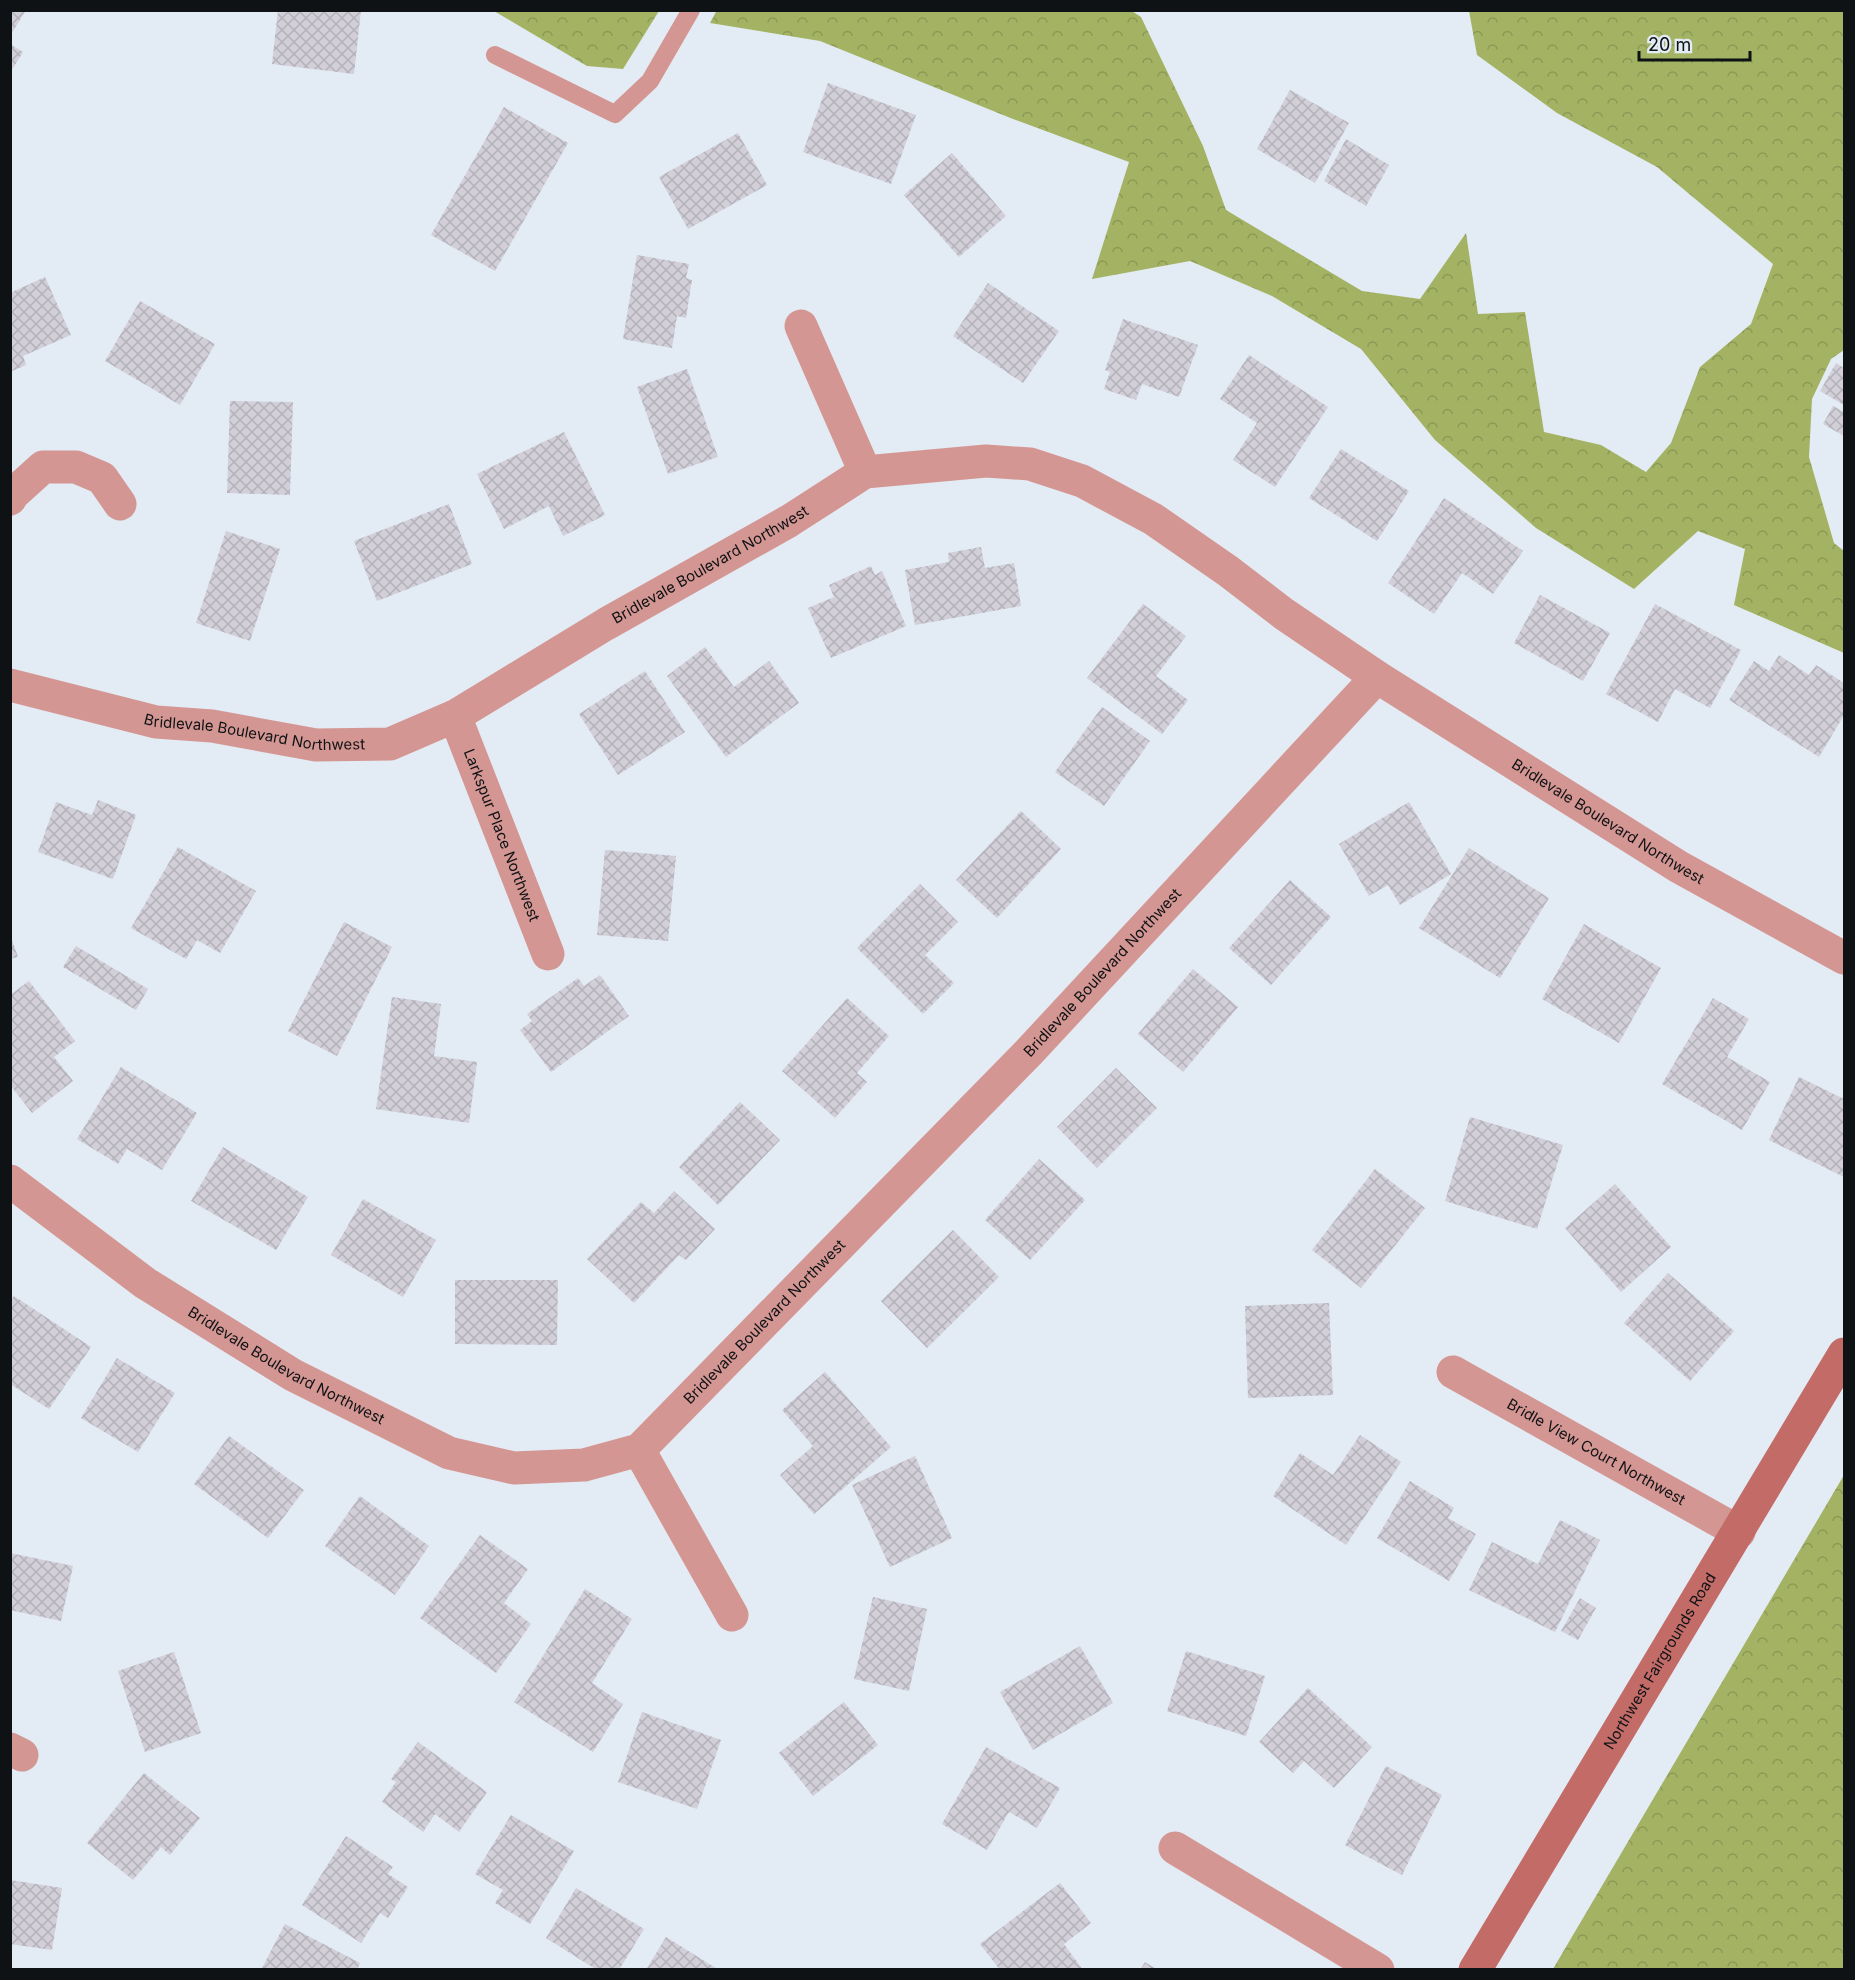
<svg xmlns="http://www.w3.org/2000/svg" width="1855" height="1980" font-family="Inter,sans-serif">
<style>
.forest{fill:url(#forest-crowns)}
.building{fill:url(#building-cross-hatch)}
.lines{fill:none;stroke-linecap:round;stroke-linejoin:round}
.lane{stroke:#d49692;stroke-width:18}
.street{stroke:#d49692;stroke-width:33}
.secondary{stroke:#c36b67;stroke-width:33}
.labels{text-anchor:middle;stroke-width:6;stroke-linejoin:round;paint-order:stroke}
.street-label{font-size:15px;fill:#0f1215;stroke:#e3ebf4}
</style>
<defs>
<pattern id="forest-crowns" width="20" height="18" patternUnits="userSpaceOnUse" patternTransform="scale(1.5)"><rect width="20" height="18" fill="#a3b363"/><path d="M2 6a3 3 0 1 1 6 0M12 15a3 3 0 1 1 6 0" fill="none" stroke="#8b9955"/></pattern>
<pattern id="building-cross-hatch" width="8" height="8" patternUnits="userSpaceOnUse" patternTransform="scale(1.5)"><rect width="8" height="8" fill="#d2cfd9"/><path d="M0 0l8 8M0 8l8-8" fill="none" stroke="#b3b1b9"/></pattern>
</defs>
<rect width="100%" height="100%" fill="#e3ebf4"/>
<!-- forest -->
<path class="forest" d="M717,10l415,1 9,6 62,129 23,64 136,81 58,8 46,-66 12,81 47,-2 19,120 57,13 45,27 25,-29 29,-76 51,-43 22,-60 -116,-97 -100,-54 -80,-58 -8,-44h374l1,339 -13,9 -19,40 -3,58 25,86 10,8v102l-110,-48 11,-56 -47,-18 -64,58 -98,-61 -101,-88 -74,-91 -89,-53 -82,-35 -98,18 37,-117 -116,-43 -193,-78 -110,-18z
M494,11h165l-36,58 -36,-3z
M1844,1475v494h-291z"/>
<!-- building -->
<path class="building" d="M10,10h16l-16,26z
M278,10h83l-7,64 -82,-10z
M10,44l13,8 -13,21z
M828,83l88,32 -25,69 -88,-32z
M1290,90l59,33 -34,60 -58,-34z
M504,107l64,36 -73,128 -64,-36z
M738,133l29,52 -79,44 -29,-52z
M1346,139l43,26 -23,41 -42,-25z
M952,153l54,63 -47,41 -55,-62z
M637,255l52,9 -3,14 6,2 -6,38 -9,-2 -5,32 -49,-9z
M45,277l26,58 -48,21 3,9 -16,7v-79z
M988,283l71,48 -36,52 -70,-47z
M140,301l75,43 -35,61 -75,-44z
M1123,319l75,26 -19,52 -37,-13 -6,16 -32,-11 6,-17 -5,-2z
M1249,355l79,52 -53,80 -42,-27 24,-37 -37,-24z
M1836,363l8,5v37l-24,-14z
M687,369l31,88 -50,17 -31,-87z
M230,401l63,1 -3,93 -63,-2z
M1833,406l11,6v24l-21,-12z
M564,432l41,83 -42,21 -14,-30 -45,23 -27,-55z
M1341,449l68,42 -32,50 -68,-43z
M1444,498l79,53 -30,43 -31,-21 -28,41 -46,-31z
M449,504l23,60 -95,37 -23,-60z
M226,531l54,18 -30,92 -54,-18z
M981,547l4,21 29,-5 7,43 -106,19 -10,-55 44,-8 -1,-9z
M871,566l4,9 7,-4 24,55 -75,32 -23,-50 26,-11 -5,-12z
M1540,595l70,38 -27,48 -69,-38z
M1143,604l43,32 -30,40 32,24 -26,34 -75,-56z
M1655,604l86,46 -31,58 -35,-19 -17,33 -52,-28z
M705,647l29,40 35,-26 30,42 -73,54 -59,-81z
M1779,655l30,20 7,-10 28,18v32l-25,42 -90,-57 25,-39 15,10z
M645,671l40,61 -67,43 -39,-61z
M1102,707l48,34 -46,65 -49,-34z
M98,800l38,15 -23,64 -75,-27 18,-50 36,13z
M1409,802l42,72 -51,31 -12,-20 -19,11 -30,-52z
M1021,811l40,38 -64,69 -41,-38z
M178,847l78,44 -36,62 -23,-13 -11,19 -55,-31z
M1469,848l80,50 -49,80 -81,-50z
M605,850l71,6 -8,85 -71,-6z
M1290,880l41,37 -60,68 -42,-37z
M920,884l38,38 -33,33 29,28 -31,31 -66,-66z
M344,922l48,25 -55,109 -49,-25z
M1584,924l77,44 -42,75 -77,-44z
M10,934l8,23 -8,2z
M76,946l72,43 -12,21 -73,-43z
M1193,969l45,38 -55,65 -45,-38z
M600,975l29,41 -78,56 -31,-42 12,-9 -5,-7 51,-36 6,8z
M29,981l46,60 -21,16 19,24 -41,32 -22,-28v-90z
M392,997l49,7 -7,52 43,6 -8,61 -93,-14z
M847,998l42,38 -32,37 10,9 -32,36 -53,-47z
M1713,998l36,21 -22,38 43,25 -28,48 -80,-46z
M121,1067l76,46 -35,57 -35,-21 -9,15 -41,-25z
M1116,1068l41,40 -60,60 -40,-41z
M1799,1077l45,22v78l-75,-37z
M740,1102l40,38 -62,65 -39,-38z
M1470,1117l93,28 -26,84 -92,-28z
M223,1147l85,50 -32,53 -85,-49z
M1039,1159l46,41 -55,60 -45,-40z
M1375,1169l50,39 -64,80 -49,-38z
M1615,1184l56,63 -50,45 -56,-64z
M674,1191l41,38 -29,31 -7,-5 -45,48 -47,-44 54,-57 13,11z
M363,1199l73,41 -33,57 -72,-42z
M953,1230l46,47 -72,71 -46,-47z
M1668,1273l66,58 -44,50 -66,-58z
M455,1280h103l-1,65 -102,-1z
M14,1296l77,51 -42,62 -39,-25v-83z
M1329,1303l4,92 -85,3 -3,-92z
M117,1358l58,35 -37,59 -57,-34z
M825,1372l66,75 -77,67 -34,-39 33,-29 -31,-36z
M1360,1435l41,27 -55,83 -73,-49 27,-43 33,22z
M229,1436l75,54 -36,48 -74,-54z
M915,1456l37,82 -62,29 -38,-82z
M1410,1481l44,27 -6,10 28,16 -27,47 -72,-43z
M360,1496l69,50 -34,49 -70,-49z
M1560,1520l40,20 -45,92 -86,-42 23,-48 46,22z
M480,1535l48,34 -24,34 27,21 -35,49 -76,-55z
M10,1553l63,13 -12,55 -51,-11z
M585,1589l47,30 -40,64 31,21 -30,48 -79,-50z
M873,1597l54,12 -18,82 -55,-12z
M1580,1598l16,10 -18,32 -17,-9z
M1080,1646l33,57 -80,47 -33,-58z
M1186,1651l79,25 -19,60 -79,-25z
M174,1652l27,81 -56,19 -27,-81z
M1308,1688l64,59 -38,41 -30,-27 -11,12 -34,-31z
M844,1702l34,43 -65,51 -34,-43z
M642,1712l79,28 -24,69 -79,-27z
M418,1742l69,50 -28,40 -24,-18 -12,18 -41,-30 14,-20 -5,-3z
M986,1747l74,41 -23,40 -28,-16 -22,38 -45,-26z
M1386,1766l56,29 -40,80 -57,-30z
M144,1773l56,45 -30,37 -9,-8 -28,33 -46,-37z
M511,1815l63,36 -44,73 -35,-21 8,-13 -28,-16z
M346,1836l47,31 -5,7 20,13 -20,31 -8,-5 -19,30 -59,-38z
M10,1880l52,8 -10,62 -42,-6z
M1060,1883l31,40 -27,21 19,26h-83l-20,-26z
M576,1888l68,41 -25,41h-22l-51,-32z
M285,1924l75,39 -3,7h-96z
M666,1937l53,33h-73z
M1145,1962l13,8h-18z"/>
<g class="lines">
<!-- lane -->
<path class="lane" d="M495,55l120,59 35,-33 41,-71"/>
<!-- street -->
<g class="street">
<path d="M801,326l64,146"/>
<path d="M10,499l2,-4 31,-28h33l26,11 18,26"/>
<path id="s1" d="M10,685l146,37 56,4 104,19 74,-1 65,-28 151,-92 183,-103 76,-49 121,-11 44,3 52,17 71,38 75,52 56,43 93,63 302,190 165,91"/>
<path id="s2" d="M455,716l93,238"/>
<path id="s3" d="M10,1181l135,102 148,92 156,78 65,15 70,-3 55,-15 390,-398 348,-375"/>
<path id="s4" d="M1453,1372l286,160"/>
<path d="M639,1450l93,165"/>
<path d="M10,1749l12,6"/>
<path d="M1175,1848l203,122"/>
</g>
<!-- secondary -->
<path class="secondary" id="s5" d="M1475,1970l369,-616"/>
</g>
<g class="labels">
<!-- street labels -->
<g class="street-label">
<text dy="5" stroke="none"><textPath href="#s1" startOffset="754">Bridlevale Boulevard Northwest</textPath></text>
<text dy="5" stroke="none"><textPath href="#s1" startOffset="250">Bridlevale Boulevard Northwest</textPath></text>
<text dy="5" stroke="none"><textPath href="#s1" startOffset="1782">Bridlevale Boulevard Northwest</textPath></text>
<text dy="5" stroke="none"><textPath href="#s2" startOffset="128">Larkspur Place Northwest</textPath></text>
<text dy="5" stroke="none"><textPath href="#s3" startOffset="1377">Bridlevale Boulevard Northwest</textPath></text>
<text dy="5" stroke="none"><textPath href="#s3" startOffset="891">Bridlevale Boulevard Northwest</textPath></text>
<text dy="5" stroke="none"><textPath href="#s3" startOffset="333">Bridlevale Boulevard Northwest</textPath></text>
<text dy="5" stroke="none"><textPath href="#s4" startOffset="164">Bridle View Court Northwest</textPath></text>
<text dy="5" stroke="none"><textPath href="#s5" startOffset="360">Northwest Fairgrounds Road</textPath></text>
</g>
</g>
<!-- border -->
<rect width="1855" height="1980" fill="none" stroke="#0f1215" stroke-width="24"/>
<!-- scale -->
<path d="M1639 51v9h111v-9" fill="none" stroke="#0f1215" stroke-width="3"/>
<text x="1648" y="51" font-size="18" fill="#0f1215" stroke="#e3ebf4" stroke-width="4.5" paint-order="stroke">20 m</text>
</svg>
